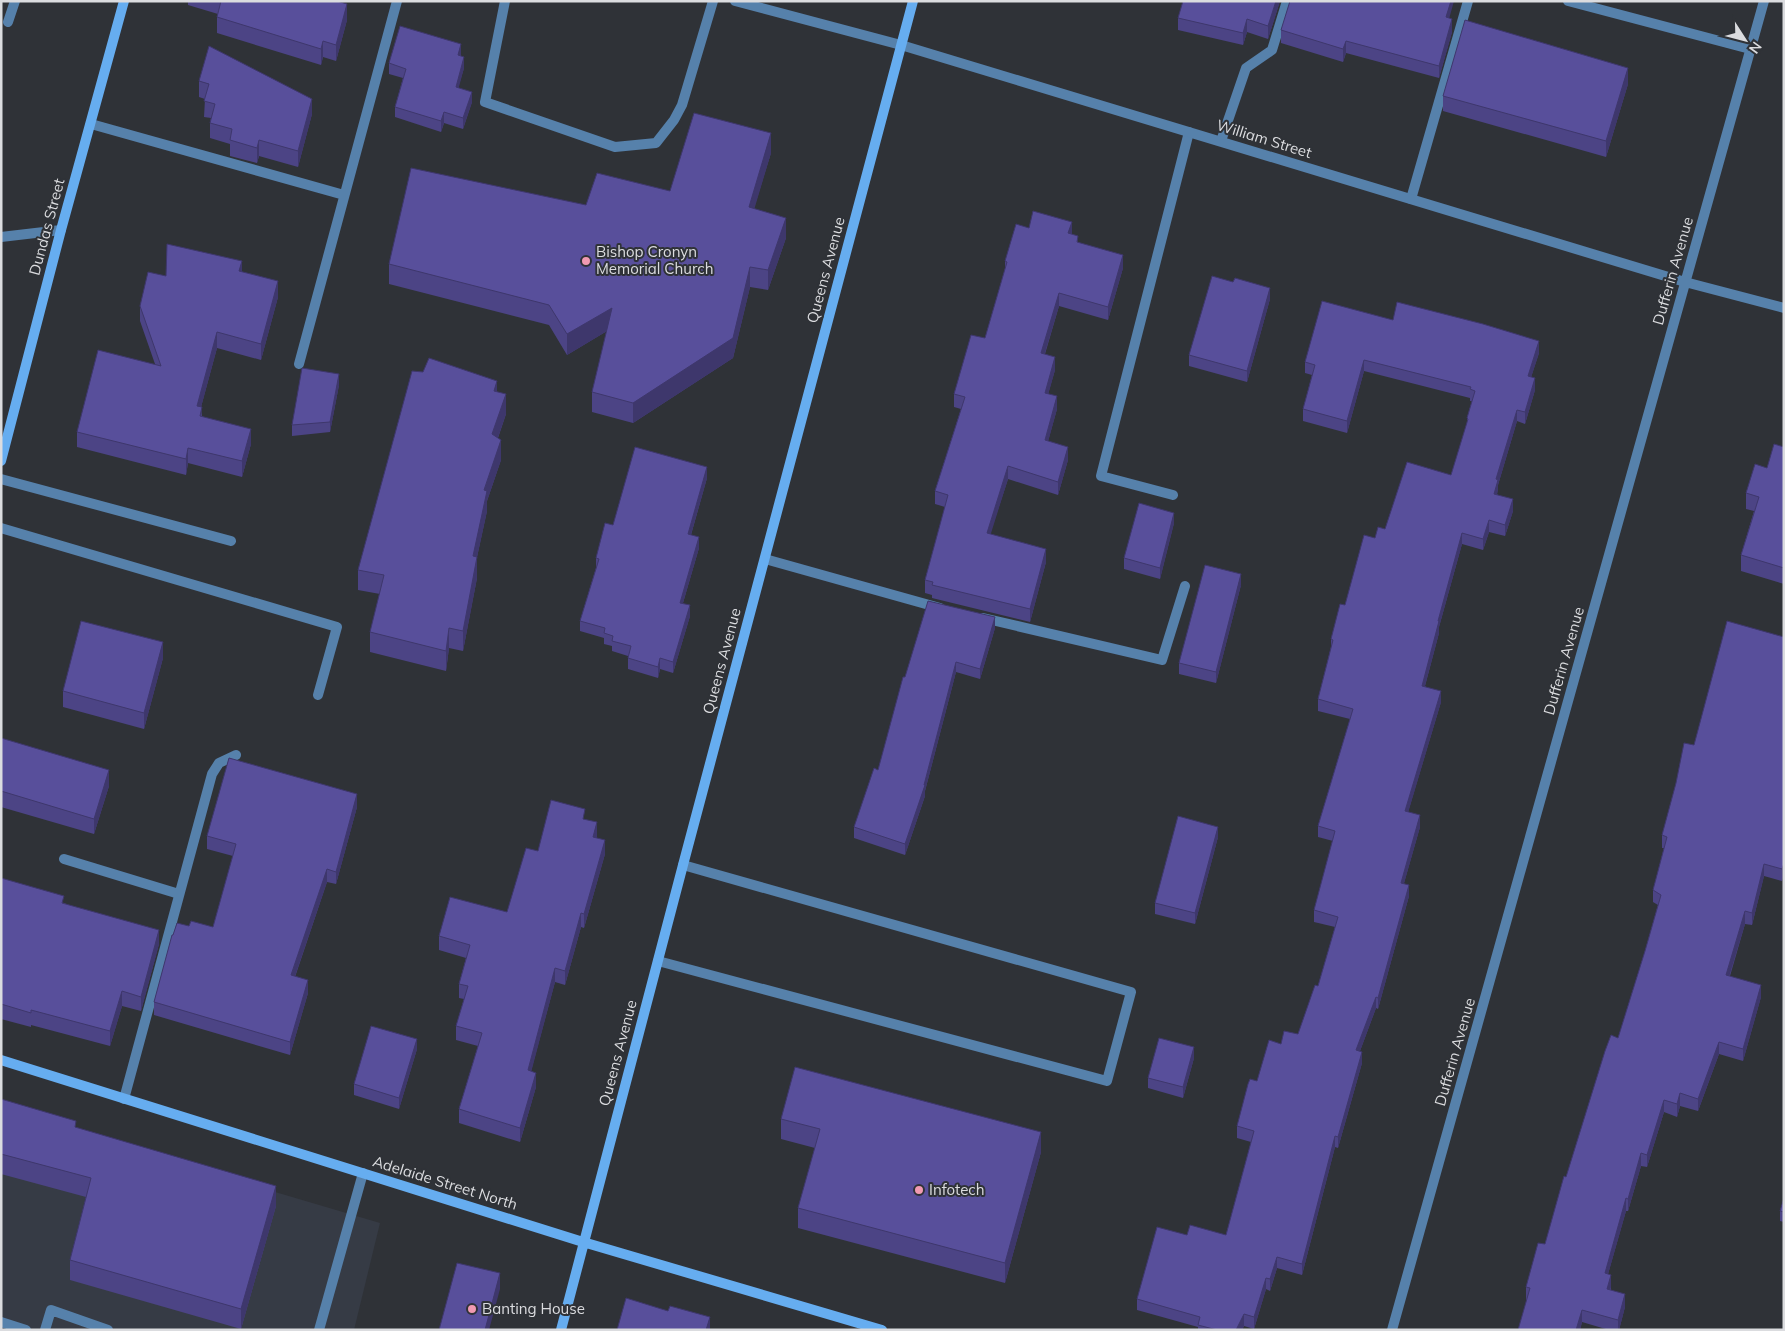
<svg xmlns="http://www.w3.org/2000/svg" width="1785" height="1331" font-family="Mulish,sans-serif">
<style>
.built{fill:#363b45}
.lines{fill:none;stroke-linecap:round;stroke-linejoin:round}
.lane{stroke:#5681ab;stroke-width:10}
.street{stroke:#5681ab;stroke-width:10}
.secondary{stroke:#66adf0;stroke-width:10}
.wall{fill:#4c4485}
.shaded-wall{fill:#3e376c}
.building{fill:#584f9b;stroke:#3e376c}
.poi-dot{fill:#f19ab2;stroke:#2f3237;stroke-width:2}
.labels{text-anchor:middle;stroke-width:4;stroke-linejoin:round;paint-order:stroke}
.street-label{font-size:15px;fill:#dbdcdf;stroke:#2f3237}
.poi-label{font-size:15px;fill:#dbdcdf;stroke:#2f3237;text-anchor:start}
</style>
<rect width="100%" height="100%" fill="#2f3237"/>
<!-- built -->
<path class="built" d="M1,1111l379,112 -26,107h-353z"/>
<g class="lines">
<!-- lane -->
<path class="lane" d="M505,1l-20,101 130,45 41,-4 18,-23 8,-15 31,-104
M1568,1l182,48
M8,22l7,-21
M91,124l253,71
M1221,141l25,-73 26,-18 15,-49
M1411,199l57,-198
M1,237l60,-7
M299,364l98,-363
M1,479l230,62
M1173,495l-72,-19 88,-344
M1,528l336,99 -19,68
M765,559l175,49
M983,618l179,42 23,-74
M64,859l115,35
M658,961l449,120 24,-89 -448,-127
M124,1099l88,-325 7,-11 17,-8
M1,1322l25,8
M45,1330l6,-20 57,20
M319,1330l44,-157"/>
<!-- street -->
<path class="street" d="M735,1l166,44 784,237 99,26
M1392,1330l372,-1329"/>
<!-- secondary -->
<path class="secondary" d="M1,461l60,-231 63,-229
M1,1060l582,182 299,88
M561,1330l122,-465 230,-864"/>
</g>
<!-- wall -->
<path class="wall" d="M188,1h149l10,19 -11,41 -13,-4 -2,8 -104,-32v-16l1,-3 -30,-9z
M1280,1l-12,38 -21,-7 -4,13 -65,-15v-12z
M1450,18l2,14 -13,46 -93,-25 -3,9 -62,-19v-13z
M461,54v2l3,12 -6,20 14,14 -9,27 -19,-6 -3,9 -46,-15v-10l8,-29 -14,-4v-11z
M199,81l113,33 -14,53 -39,-11 -2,7 -27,-7v-12l-20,-6v-15l1,-5 -7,-1 1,-18 -6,-2z
M1628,84l-22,73 -163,-46v-15z
M771,153l-17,55 32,30 -18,52 -18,-3 -17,71 -100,65 -41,-11v-20l15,-61 -40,24 -18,-30 -160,-41v-20l197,-59 84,-14z
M1029,228l43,6 6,8 45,26 -15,52 -49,-14 -14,48 10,16 -7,24 9,15 -9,32 20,19 -10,35 -50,-16 -18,55 56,28 -16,60 -98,-24v-3l-7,-2v-13l20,-73 -10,-3v-13l26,-82 -7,-2v-13l31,-56 20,-69v-8z
M242,272l36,25 -17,63 -44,-12 -16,59 1,9 49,28 -9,33 -54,-14 -2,12 -109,-28v-15l78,-68 -15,-43v-15l26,-30z
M1270,299l-23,83 -58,-16v-11z
M1393,320l146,33 -8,24 4,13 -10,34 -8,-3 -19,64 -1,9 16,17 -8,25 -16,-4 -6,18 -21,-6 -23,83v6l-14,53 16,16 -33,110 12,15 -16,56 5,13 -31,113 -2,-1 -16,43 2,12 -24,85 -3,-1 -33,128 -25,-7 -7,23 -4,-2 -12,40 -10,-3 -2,4h-44v-3l-61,-17v-11l50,-64h39l25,-93 -14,-4v-12l20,-45 24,-37 17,-10 20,-48 17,-59 -21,-5v-12l19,-69 -15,-4v-11l32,-107 -32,-8v-12l13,-52v-8l14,-34 30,-67 76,-63 16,-51v-6l5,-17h-2v-3l-106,-27 -17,62 -44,-12v-12l9,-34 -7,-2v-11z
M339,385l-9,47 -38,4v-11z
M497,392l9,22 -8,24 3,22 -14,41v10l-10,46v21l-14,73 -14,-3 -3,23 -76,-19v-20l10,-38 -22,-4v-20z
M1784,447v137l-43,-13v-16l13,-44 -8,-2v-16z
M707,478l-16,57 8,13 -16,55 7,13 -17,57 -13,-4 -2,9 -30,-9v-13l-16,-5v-5l-8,-2v-6l-24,-7v-10l16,-53v-10l17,-33z
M1174,523l-14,56 -36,-10v-11z
M1241,585l-25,98 -37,-9v-11z
M995,628l-15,51 -24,-7 -31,119v5l-20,59 -51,-17v-11l24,-57 27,-93z
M1784,637l-2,244 -18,-5 -12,49 -7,-1 -15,52 31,21 -18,64 -24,-7 -21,57 -18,-5 -3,11 -13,-5 -17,55 -6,-1 -13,45h-2l-18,63 3,13v3l14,17 -6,23h-10l-27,-8 -2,8h-62l9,-30h-1v-13l19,-43 21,-67 52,-139 27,-87 13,-46 -5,-3v-12l11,-42h-2v-13l32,-90z
M163,658l-19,71 -81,-22v-16z
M1,738l108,48 -15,48 -93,-27z
M357,807l-21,77 -9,-2 -32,95 13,16 -18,62 -136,-40v-13l19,-67 16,-9 24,1 20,-71 -26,-7v-13z
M585,819l12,17 -1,2 9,16 -21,74 -3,-1 -16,58 -10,-3 -24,89 5,16 -16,55 -61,-19v-14l19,-63 -22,-6v-14l8,-27 -5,-1v-14l7,-26 -27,-8v-14l68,-24 31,-61z
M1218,837l-23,87 -40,-10v-11z
M1,878l63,25 95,41 -18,67 -19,-5 -12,40 -79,-21v2l-30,-8z
M417,1049l-18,60 -45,-14v-11z
M1194,1058l-11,40 -35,-10v-10z
M1,1099l275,107 -35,123 -171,-49v-20l16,-63 -85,-23z
M781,1119l260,33 -36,131 -207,-55v-20l17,-60 -34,-9z
M1784,1198v24l-4,-1v-10z"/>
<!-- shaded-wall -->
<path class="shaded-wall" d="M1276,1h4l-12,38v-13z
M1451,1h3l-8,29v-13z
M347,4v16l-11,41v-16z
M1247,19v13l-4,13v-12z
M1452,19v13l-13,46v-12z
M323,41v16l-2,8v-16z
M1346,41v12l-3,9v-13z
M461,44v10l-3,12v-11z
M464,57v11l-8,30v-11z
M1628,68v16l-22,73v-16z
M472,92v10l-9,27v-11z
M312,99v15l-14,53v-16z
M444,112v11l-3,9v-11z
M771,133v20l-22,74v-20z
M259,140v16l-2,7v-15z
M786,218v20l-18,52v-20z
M1072,222v13l-4,-2z
M1123,255v13l-15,52v-13z
M242,261v16l-3,-6z
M750,267v20l-17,71 -100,65v-20z
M278,281v16l-17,63v-16z
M1270,288v11l-23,83v-11z
M1059,293v13l-18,60v-13z
M612,308v20l-45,27v-21z
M217,332v16l-20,74v-16z
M1539,341v12l-11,34v-11z
M1055,357v13l-10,36v-13z
M1364,360v11l-17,62v-12z
M339,374v11l-9,47v-10z
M1535,378v12l-10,34v-12z
M497,381v20l-3,-10z
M506,394v20l-14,41v-21z
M1057,396v13l-12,44v-13z
M1517,410v11l-19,64v6l-4,14v-11l2,-15z
M251,429v15l-9,33v-16z
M501,440v20l-14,41v10l-14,65v-20l11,-66z
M1068,447v13l-10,35v-13z
M188,448v15l-2,12v-16z
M1008,466v13l-21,67v-13z
M707,467v11l-19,67v-11z
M1513,499v12l-8,25v-11z
M1174,513v10l-14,56v-11z
M1489,520v12l-6,18v-11z
M1462,533v11l-23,83v6l-17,64v-11l16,-65z
M699,537v11l-19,65v-10z
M1046,549v13l-16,60v-13z
M477,557v21l-14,73v-20z
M1241,574v11l-25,98v-11z
M690,605v11l-17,57v-11z
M995,617v11l-15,51v-10z
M449,628v20l-3,23v-20z
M163,642v16l-19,71v-16z
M660,658v11l-2,9v-11z
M956,662v10l-31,119v5l-20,59v-11l19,-59z
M1441,691v11l-36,121v-12z
M109,770v16l-15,48v-15z
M357,794v13l-21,77v-12z
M1420,815v12l-19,67v-11z
M597,822v14l-4,15v-14z
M1218,827v10l-23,87v-11z
M605,840v14l-21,74v-14z
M1784,863v12l-2,6v-12z
M1764,864v12l-12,49v-12z
M327,869v13l-36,106v-13z
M1409,885v11l-31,113v-11z
M1745,911v13l-19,63v-12z
M581,913v14l-16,58v-14z
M159,930v14l-18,67v-14z
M555,968v14l-27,102v-14z
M308,980v13l-18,62v-13z
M1761,985v12l-18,64v-12z
M122,991v15l-12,40v-15z
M1376,997v11l-20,54v-12z
M417,1039v10l-18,60v-11z
M1719,1042v12l-21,57v-12z
M1194,1047v11l-11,40v-11z
M1362,1052v11l-24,85v-11z
M536,1073v14l-16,55v-14z
M1680,1093v13l-3,11v-13z
M1664,1100v12l-17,55v-12z
M1041,1132v20l-36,131v-20z
M1335,1136v11l-33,128v-11z
M1641,1153v13l-13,45v-12z
M276,1186v20l-35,123v-20z
M1626,1198v13l-21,74v-12z
M1277,1257v11l-7,23v-12z
M500,1273v16l-11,41h-4z
M1611,1275v12l-4,14v-12z
M1266,1278v11l-12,40v-12z
M1625,1294v13l-6,23h-1v-10z
M1582,1310v12l-2,8h-4z
M1244,1314v12l-2,4h-6z
M710,1317v13h-4z"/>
<!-- building -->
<path class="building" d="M221,1h116l10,3 -11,41 -13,-4 -2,8 -104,-32z
M1183,1h93l-8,25 -21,-7 -4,14 -65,-15z
M1290,1h161l-5,16 6,2 -13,47 -93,-25 -3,8 -62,-19z
M1465,20l163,48 -22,73 -163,-45z
M400,26l61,18 -3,11 6,2 -8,30 16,5 -9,26 -19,-6 -3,9 -46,-14 11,-38 -17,-6z
M209,46l103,53 -14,52 -39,-11 -2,8 -27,-8 2,-11 -22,-6 5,-19 -11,-3 5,-17 -10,-3z
M694,113l77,20 -22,74 37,11 -18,52 -18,-3 -17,71 -100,65 -41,-11 20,-84 -45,26 -18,-29 -160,-41 22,-96 175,37 11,-32 73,18z
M1033,211l39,11 -4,11 10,3 -1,6 46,13 -15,52 -49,-14 -18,60 14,4 -10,36 12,3 -12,44 23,7 -10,35 -50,-16 -21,67 59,16 -16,60 -98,-24 1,-3 -8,-2 23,-85 -13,-4 30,-94 -11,-3 17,-59 14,3 22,-76 -2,-1 11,-37 13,4z
M167,244l75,17 -3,10 39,10 -17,63 -44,-12 -20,74 5,1 -2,9 51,13 -9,32 -54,-13 -2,11 -109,-27 21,-82 63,16 -21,-60 8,-34 18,4z
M1212,276l21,6 2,-4 35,10 -23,83 -58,-16z
M1322,301l71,19 4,-18 86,22 56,17 -11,35 7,2 -10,34 -8,-2 -21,69 2,1 -4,14 19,5 -8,26 -16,-5 -6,19 -21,-6 -24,88h1l-17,65 19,5 -36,120 15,4 -19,68 8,2 -31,113 -2,-1 -20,53 6,2 -24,85 -3,-1 -33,128 -25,-7 -7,22 -4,-1 -12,39 -10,-3 -8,16h-19l-19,-5 2,-8 -63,-18 20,-72 30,8 3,-10 36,10 28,-104 -17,-5 11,-42 2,-5 7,2 12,-41 12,4 3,-13 14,3 17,-49 3,1 20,-69 -24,-7 21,-79 -17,-5 35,-117 -35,-10 15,-59 -2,-1 9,-35 5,1 19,-70 11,3 3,-11 7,2 22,-67 44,13 17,-56 -1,-1 8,-27 -5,-2 1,-2 -107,-27 -17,61 -44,-12 12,-44 -10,-3z
M429,358l68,23 -3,10 12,3 -14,40 9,6 -17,50 3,1 -14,65 4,1 -14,74 -14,-3 -3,23 -76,-19 14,-57 -26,-5 54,-199 11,1z
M302,368l37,6 -9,48 -38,3z
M1774,444l10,3v121l-43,-13 18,-58 -13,-4 9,-29 12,4z
M635,447l72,20 -19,67 11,3 -19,66 10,2 -17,57 -13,-4 -2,9 -30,-9 3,-12 -19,-5 1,-5 -9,-3 1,-5 -25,-7 19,-62 -3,-1 9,-35 8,2z
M1139,503l35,10 -14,55 -36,-10z
M1205,565l36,9 -25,98 -37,-9z
M928,601l67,16 -15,52 -24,-7 -32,123h1l-20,59 -51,-17 20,-59 4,2 25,-93h2z
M81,621l82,21 -19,71 -81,-22z
M1727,621l57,16v226l-2,6 -18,-5 -12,49 -7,-2 -19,64 35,10 -18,64 -24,-7 -21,57 -18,-6 -3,11 -13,-4 -17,55 -6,-2 -13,46 -2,-1 -21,75 6,2 -4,14 18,5 -7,26 -36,-10 -6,20h-58l12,-42 -4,-1 12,-44 7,1 19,-68 2,1 39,-126 6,-16 7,3 27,-87 16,-56 -8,-5 14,-53 -5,-2 14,-52 8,-40 10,2z
M1,738l108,32 -15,49 -93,-28z
M229,758l128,36 -21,78 -9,-3 -36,106 17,5 -18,62 -136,-40 18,-67h1l4,-12 12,3 2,-5 22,6 23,-83 -29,-8z
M551,800l34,9 -2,10 14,3 -4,15 12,3 -21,74 -3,-1 -16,58 -10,-3 -27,102 8,3 -16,55 -61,-19 23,-76 -26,-7 12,-40 -9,-2 11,-39 -31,-9 11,-39 57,15 19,-64 12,3z
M1178,816l40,11 -23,86 -40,-10z
M1,878l63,18 -2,7 97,27 -18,67 -19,-6 -12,40 -79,-21v3l-30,-9z
M371,1026l46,13 -18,59 -45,-14z
M1159,1038l35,9 -11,40 -35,-9z
M795,1067l246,65 -36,131 -207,-55 22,-79 -39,-10z
M1,1099l75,22 -1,6 201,59 -35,123 -171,-49 21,-82 -90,-24z
M1784,1198v14l-4,-1z
M457,1263l43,10 -15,57h-46z
M626,1298l42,13 2,-5 40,11 -4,13h-89z"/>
<!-- markers -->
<g class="poi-dot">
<circle cx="586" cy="261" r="5"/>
<circle cx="919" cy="1190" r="5"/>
<circle cx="472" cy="1309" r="5"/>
</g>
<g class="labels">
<!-- street labels -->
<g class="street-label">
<text transform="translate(1264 139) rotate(17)" y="5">William Street</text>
<text transform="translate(47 227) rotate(-75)" y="5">Dundas Street</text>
<text transform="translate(826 270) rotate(-75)" y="5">Queens Avenue</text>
<text transform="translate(1673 271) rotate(-74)" y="5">Dufferin Avenue</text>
<text transform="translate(722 661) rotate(-75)" y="5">Queens Avenue</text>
<text transform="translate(1564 661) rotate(-74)" y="5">Dufferin Avenue</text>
<text transform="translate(1455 1052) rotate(-74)" y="5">Dufferin Avenue</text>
<text transform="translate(618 1053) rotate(-75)" y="5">Queens Avenue</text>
<text transform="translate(445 1183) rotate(17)" y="5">Adelaide Street North</text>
</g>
<!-- poi labels -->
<g class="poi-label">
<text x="596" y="257">Bishop Cronyn<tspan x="596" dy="17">Memorial Church</tspan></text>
<text x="929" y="1195">Infotech</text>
<text x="482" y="1314">Banting House</text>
</g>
</g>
<!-- border -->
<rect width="1785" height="1331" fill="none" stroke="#dbdcdf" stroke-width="5"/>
<!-- north arrow -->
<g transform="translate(1745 40) rotate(126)" stroke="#2f3237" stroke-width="4" paint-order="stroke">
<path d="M0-4L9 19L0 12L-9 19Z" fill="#dbdcdf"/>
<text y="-8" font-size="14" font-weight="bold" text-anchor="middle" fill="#dbdcdf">N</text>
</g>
</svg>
